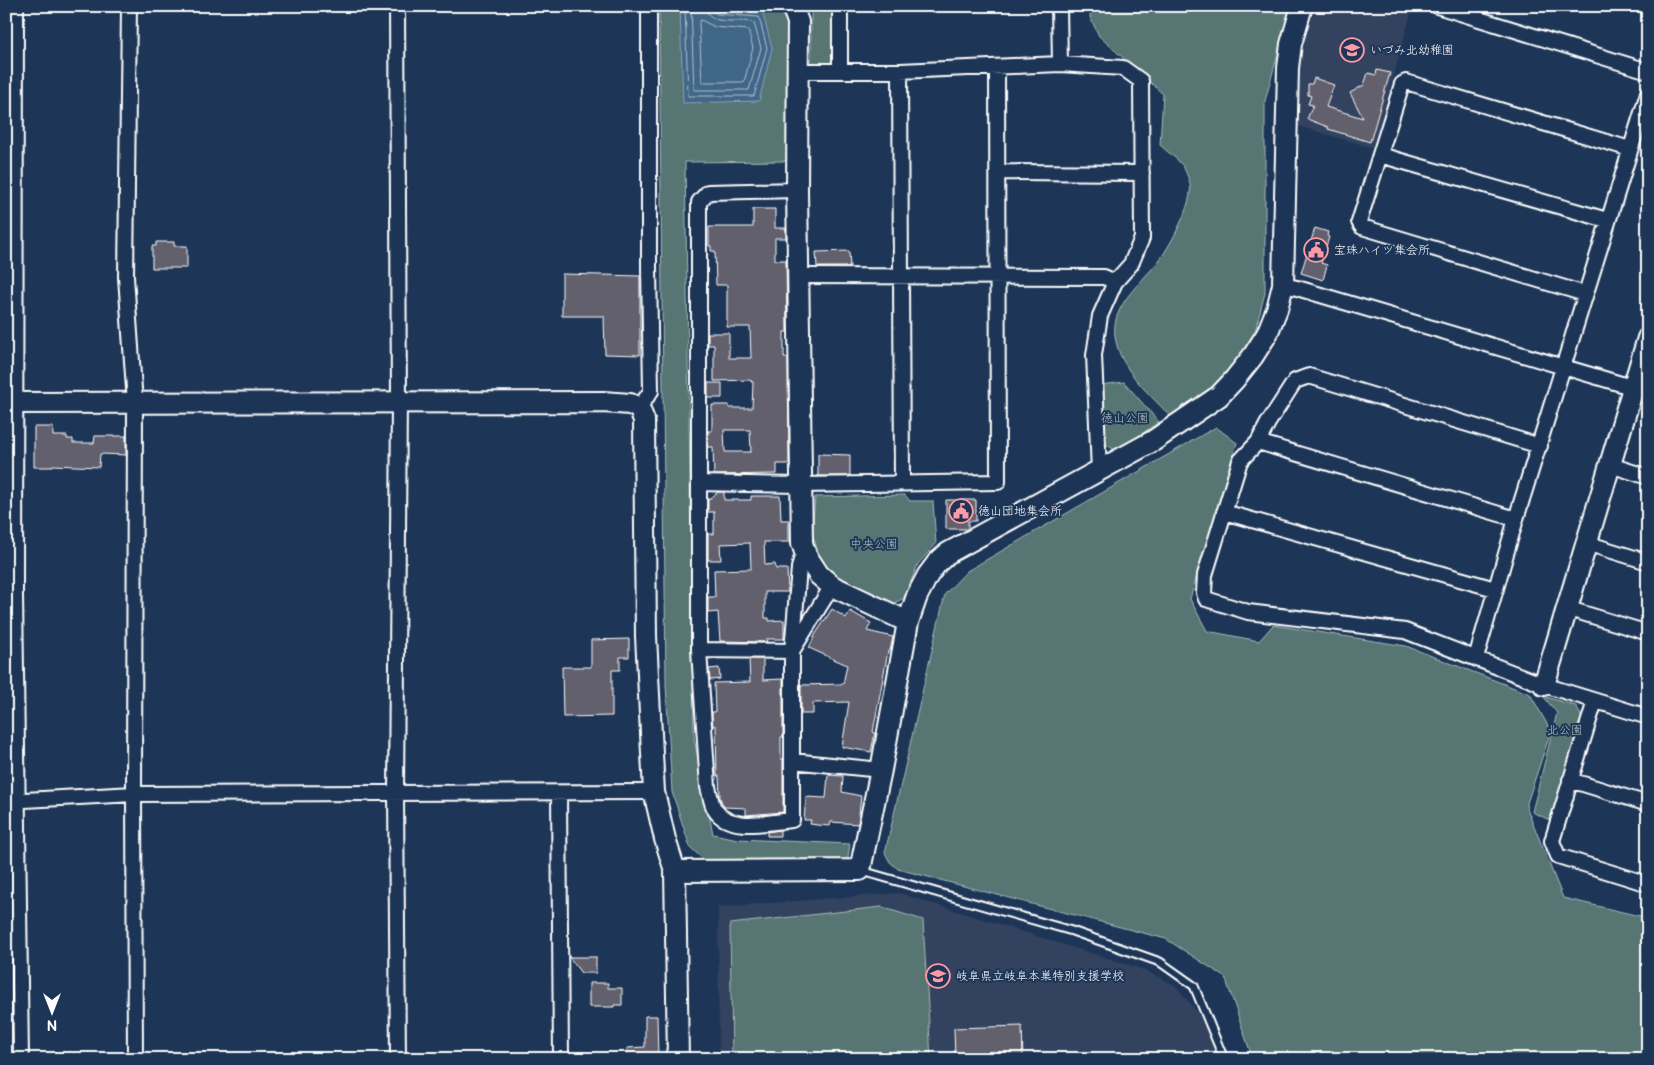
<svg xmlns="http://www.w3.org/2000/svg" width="1654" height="1065" font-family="'Balsamiq Sans','Klee One',sans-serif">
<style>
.built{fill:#32425e}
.green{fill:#577573;stroke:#abbab9}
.water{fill:#416688;stroke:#8da3b8}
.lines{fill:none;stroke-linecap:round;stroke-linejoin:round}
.shore{stroke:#b3c2cf;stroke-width:1}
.building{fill:#63606e;stroke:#fff;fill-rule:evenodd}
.lane-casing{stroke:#fff;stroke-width:11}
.street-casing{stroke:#fff;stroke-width:18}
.secondary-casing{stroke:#fff;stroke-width:24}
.lane{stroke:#1d3557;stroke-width:7}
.street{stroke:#1d3557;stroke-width:14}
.secondary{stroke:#1d3557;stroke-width:20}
.labels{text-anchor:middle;stroke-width:4;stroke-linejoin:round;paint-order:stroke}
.poi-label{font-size:12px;fill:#fff;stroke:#1d3557;text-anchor:start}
.park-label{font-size:12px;fill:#b3c1c0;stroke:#1d3557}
</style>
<rect width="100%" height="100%" fill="#1d3557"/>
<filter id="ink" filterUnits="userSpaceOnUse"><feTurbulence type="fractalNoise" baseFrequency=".02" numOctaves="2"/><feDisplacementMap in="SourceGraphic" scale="10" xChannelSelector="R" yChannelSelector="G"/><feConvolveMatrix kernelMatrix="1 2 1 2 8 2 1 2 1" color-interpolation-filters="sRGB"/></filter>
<g filter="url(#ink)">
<!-- built -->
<path class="built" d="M1319,6h67l25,8 -38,134 -75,-22v-47l10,-57z
M899,893l240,75 36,17 24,29 17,37v8h-497l-1,-152z"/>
<!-- green -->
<path class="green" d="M659,6h122l11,26 -5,129 -102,1 9,576 19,96 25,5 112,5 -3,21h-138l-19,-18 -18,-55 -6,-107z
M811,6h21v62h-21z
M1091,6h203l-8,18 -21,77v192l-14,54 -47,55 -31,17c-21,-23 -54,-49 -58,-83 -4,-30 25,-52 42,-73 12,-14 37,-61 33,-79 -1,-5 -5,-14 -7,-18 -6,-8 -16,-14 -23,-21l3,-51 -64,-58 -9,-19z
M1124,382l35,40 -42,29 -16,-9v-57z
M1216,427l21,16 -47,156 17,32 52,10 14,-16 133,21 124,48 21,37 -25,75 37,92 85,20v141h-397l-1,-8 -25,-74 -59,-38 -268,-70 -8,-7 -5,-9 60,-259 22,-23z
M905,495l5,6h23l3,43 -18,20 -14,34 -15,8 -50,-25 -19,-22 -8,-27 3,-35z
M1543,696l33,10 6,12 -28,104 -22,-10 25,-99z
M881,907l42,13 8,139h-199l-2,-135z"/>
<!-- water -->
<path class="water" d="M680,7l82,4 10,37 -13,53 -76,2z"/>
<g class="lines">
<!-- shore -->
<path class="shore" d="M685,6l3,90h66l13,-48 -8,-31 -42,-3 -4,-3 -1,-5
M691,6l3,84h55l12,-42 -7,-25c-14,-6 -47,6 -48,-17
M701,20l14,7 33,3 5,18 -9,34h-42l-3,-59z"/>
</g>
<!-- building -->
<path class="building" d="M1377,70l13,3 -20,69 -42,-13v-2l-21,-8 6,-14 -5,-1 3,-8 -3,-1v-11h4l2,-6 20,7 -8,22 37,11 -13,-25 14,-8 4,-12 8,2z
M753,209h22v19h11v10h-11v22h11l1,72h-3v26h4l1,106h-12v10l-63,1 -1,-28h-5v-16h4v-26h17v3h23l1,-26h-2v-2l-37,1v-36h-6v-12h21v25h22l-1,-31h-23v-42h-11l-1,-34h-4v-5h-2v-19h44zM724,430h26l1,22h-26z
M1315,228l13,4 -1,4 2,1 -8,26 6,2 -4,15 -22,-7z
M156,242h18v4h13v22h-35v-22h4z
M849,251l1,16h-33l-1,-15z
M562,274l78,2v79l-35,-1 -1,-38h-42z
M708,383h14v15h-14z
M34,427h19v9h14v3h6v4h21l1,-7h31v19l-26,-1 -1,13 -47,-2v2h-18z
M818,454l32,1v21h-32z
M718,492h6v8h27v-4h29l1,24h8v22h-25l1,23 10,-1 1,5h11l1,23h-23v26h4v3l15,-1v19h-18l1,3 -47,-1 -2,-29 -10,1v-16h7l-1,-27 37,-1 -1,-26 -30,1 1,16h-13v-26h6v-22h-6v-12z
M946,500h30v21h-8v8h-22z
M832,609l14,9 4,-7 21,12 -4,8 26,6 -3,14h-2l-15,81 2,1 -4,19 -29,-5 7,-45 -36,1v11h-12v-29l42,-1 4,-19 -38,-17 6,-13z
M629,639v18h-9v13h-8v46l-49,1 -1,-50h29v-27z
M749,659h14v21l20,-1v58h-2v22h2v53l-37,3v-7l-22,-1 -4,-9 -1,-22h-2l-1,-50h-3l-1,-10v-4h3l-1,-29 36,-1z
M719,668l1,11 -10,1 -1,-11z
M828,775l15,1 -1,16 19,4 -3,28 -27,-2 -1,4 -13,-1 -7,-1 1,-4h-7l2,-23 20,1z
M780,830v6h-13v-4z
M569,957h27v16h-15z
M589,983h19v5h14v17h-8v2h-25z
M645,1016h12l1,43h-31v-11l18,-1z
M1022,1026l1,33h-68l-1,-31z"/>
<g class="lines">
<!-- lane casing -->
<g class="lane-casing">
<path id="lane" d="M862,871l210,60 88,31 34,24 30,73"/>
</g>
<!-- street casing -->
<g class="street-casing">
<path id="street" d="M16,6l-1,588 6,465
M129,6l-3,271 9,126 -1,391 1,265
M397,6l2,396 -3,392 2,265
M840,6v65
M1059,6l1,58
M1437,6l211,65
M797,71h103l160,-7 63,4 18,13 1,157 -11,26 -16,18 -15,34 -6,39 5,116
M900,71l2,412
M1380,155l227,65
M998,172l144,1
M797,190l-89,2 -9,10v448l93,1 40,-65
M799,276l305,1 11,5
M1283,285l14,3 351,104
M1585,294l-223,-67 -3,-5 43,-138 4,-2 224,67
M639,408l12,-17 -2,-124v-261
M1258,442l10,-19 27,-42 14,-5 231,70
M1610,465l38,12
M699,483l101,2 198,-3 -1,-415
M1224,512l271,77
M1516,519l-258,-77 -18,19 -35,114 -1,18 2,6 42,13 157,19 139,54 104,32
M1586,543l62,19
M1566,608l82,25
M699,650l9,137c2,7 3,17 7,23 14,22 54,12 77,10v-169l7,-83 2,-8 5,-5
M1476,658l40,-139 132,-426
M1595,701l-43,140 6,15 90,28
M792,761l89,9
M1570,780l78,24
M559,793l2,266
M6,801l128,-7 520,-2"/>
</g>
<!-- secondary casing -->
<g class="secondary-casing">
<path id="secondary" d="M792,6l6,16 -1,168 5,353 4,12 13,20 13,11 76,36
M6,403l597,-1 27,2 9,4 5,12 2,216 8,156 11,47 10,32 3,188
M1544,685l104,-347
M675,871l185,-1 21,-100 27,-148 9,-26 11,-21 9,-12 11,-10 205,-112 66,-45 15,-16 19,-24 14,-22 10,-25 6,-24 5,-217 3,-24 11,-38"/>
</g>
<!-- lane -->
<use href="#lane" class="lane"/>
<!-- street -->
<use href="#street" class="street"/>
<!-- secondary -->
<use href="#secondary" class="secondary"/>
</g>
</g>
<!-- icons -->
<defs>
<g id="school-ring" transform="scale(1.25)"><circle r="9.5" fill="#1d3557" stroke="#ff9aa2" stroke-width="1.5"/><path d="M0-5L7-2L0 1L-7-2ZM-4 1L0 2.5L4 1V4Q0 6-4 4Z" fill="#ff9aa2"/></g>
<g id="civic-ring" transform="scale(1.25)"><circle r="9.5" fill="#1d3557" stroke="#ff9aa2" stroke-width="1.5"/><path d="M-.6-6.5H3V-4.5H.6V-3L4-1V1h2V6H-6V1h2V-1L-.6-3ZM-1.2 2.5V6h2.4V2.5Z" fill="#ff9aa2"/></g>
</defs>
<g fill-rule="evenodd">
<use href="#school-ring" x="1352" y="50"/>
<use href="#civic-ring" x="1316" y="250"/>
<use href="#civic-ring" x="961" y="511"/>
<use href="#school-ring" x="938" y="976"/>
</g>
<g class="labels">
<!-- poi labels -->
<g class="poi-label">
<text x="1370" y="54">いづみ北幼稚園</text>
<text x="1334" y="254">宝珠ハイツ集会所</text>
<text x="978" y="515">徳山団地集会所</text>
<text x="956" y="980">岐阜県立岐阜本巣特別支援学校</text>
</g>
<!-- park labels -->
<g class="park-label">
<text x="1125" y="422">徳山公園</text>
<text x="874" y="548">中央公園</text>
<text x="1565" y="734">北公園</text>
</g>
</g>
<!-- margin -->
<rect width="1654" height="1065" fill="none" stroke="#1d3557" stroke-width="25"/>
<rect x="12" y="12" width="1629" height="1040" fill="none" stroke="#fff" stroke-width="2" filter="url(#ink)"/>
<!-- north arrow -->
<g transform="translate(52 1012) rotate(180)" stroke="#1d3557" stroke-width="4" paint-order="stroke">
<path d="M0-4L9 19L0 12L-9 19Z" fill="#ffffff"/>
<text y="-8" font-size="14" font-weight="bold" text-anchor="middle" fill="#ffffff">N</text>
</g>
</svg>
